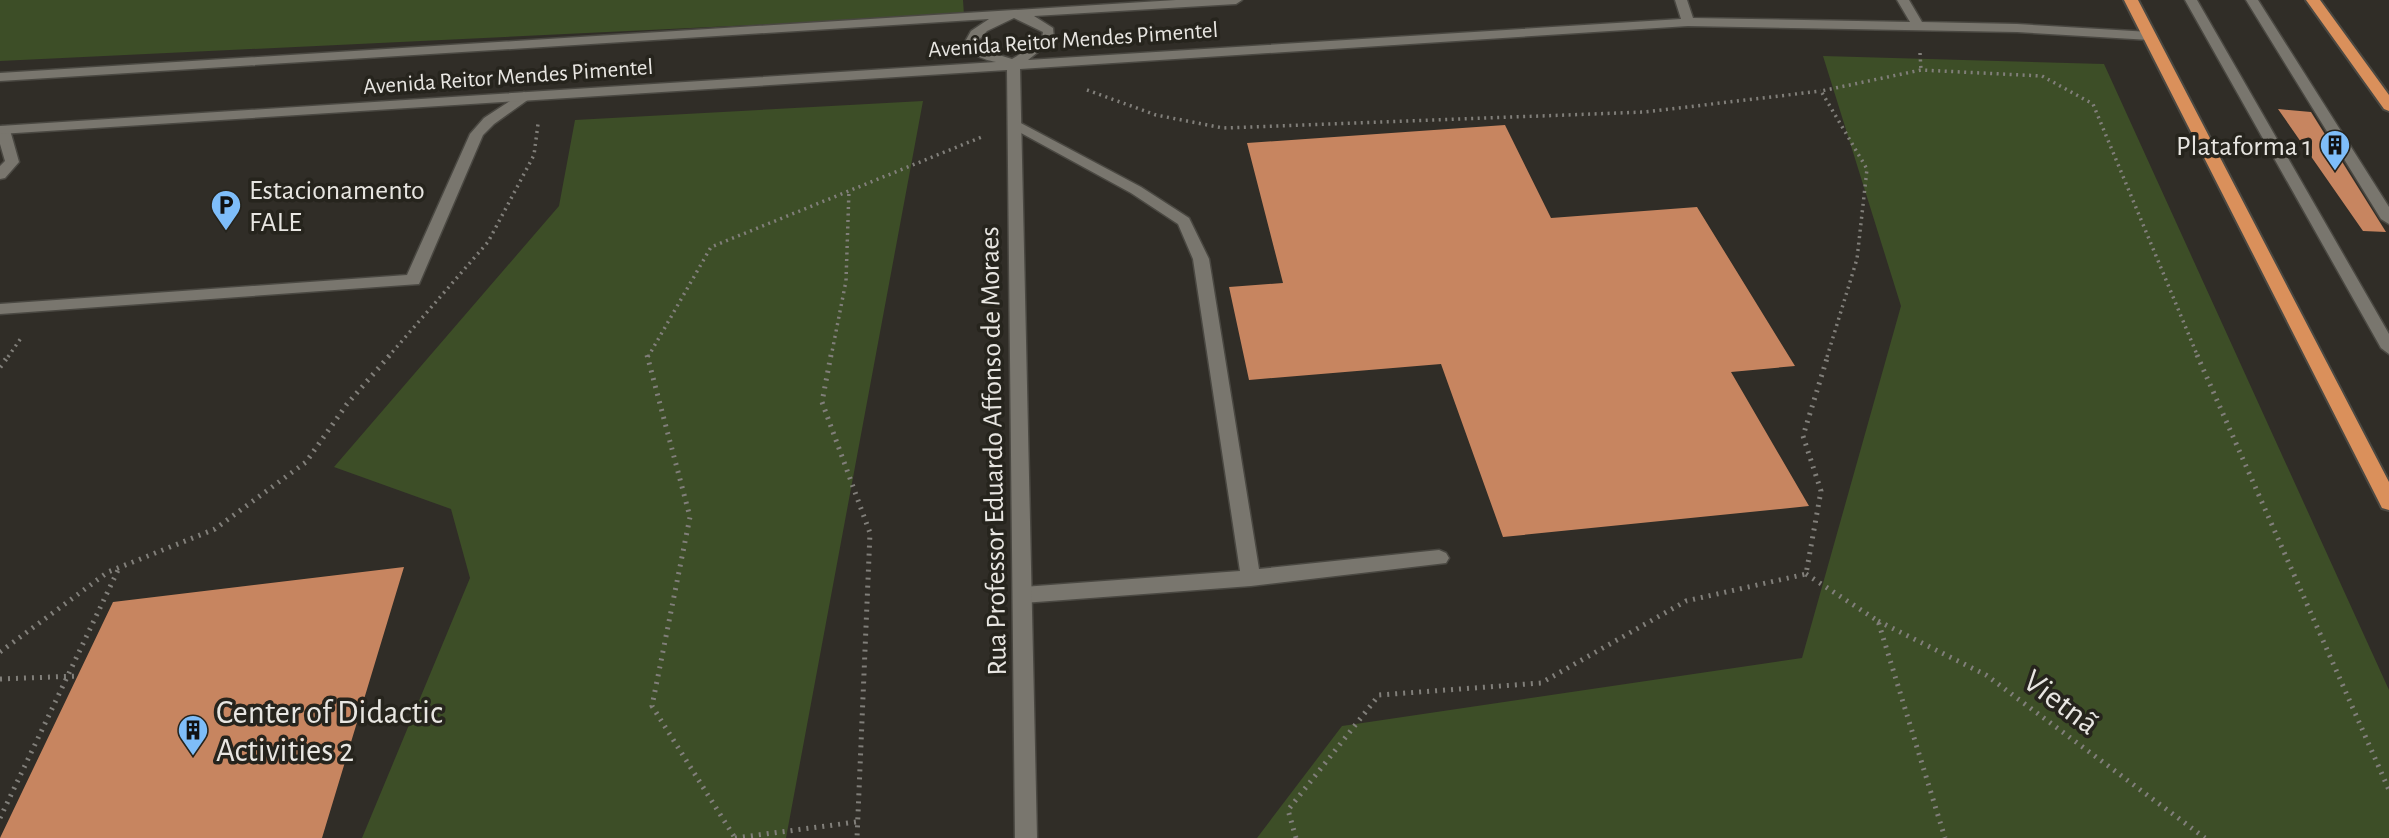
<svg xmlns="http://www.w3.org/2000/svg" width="2389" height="838" font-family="'Alegreya Sans',sans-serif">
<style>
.green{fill:#3d4e27}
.building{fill:#c78560}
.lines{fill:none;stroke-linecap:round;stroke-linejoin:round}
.service-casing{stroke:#4a4842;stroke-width:3}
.minor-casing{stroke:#4a4842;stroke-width:3}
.trunk-casing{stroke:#4a4842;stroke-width:4}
.path-far1{stroke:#817f7a;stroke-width:3.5;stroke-dasharray:2 4.5;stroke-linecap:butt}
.path{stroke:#817f7a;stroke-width:5;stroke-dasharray:2 6;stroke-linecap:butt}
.service{fill:#79766e;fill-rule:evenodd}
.minor{fill:#79766e;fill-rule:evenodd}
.trunk{fill:#da905b;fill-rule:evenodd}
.labels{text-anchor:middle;stroke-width:7;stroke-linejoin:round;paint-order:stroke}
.far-street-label{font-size:23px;fill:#e8e6e2;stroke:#26241d}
.poi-label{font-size:28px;fill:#e8e6e2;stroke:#26241d;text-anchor:end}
.street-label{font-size:28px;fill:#e8e6e2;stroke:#26241d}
.near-street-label{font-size:33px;fill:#e8e6e2;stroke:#26241d}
.near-poi-label{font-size:33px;fill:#e8e6e2;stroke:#26241d;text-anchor:start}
</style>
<rect width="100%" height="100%" fill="#302d27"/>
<!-- green -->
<path class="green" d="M0,0h963l1,15 -964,46z
M1823,56l281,8 285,626v148h-1132l85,-112 460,-68 99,-352z
M923,101l-137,737h-424l108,-260 -19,-69 -117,-42 225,-261 16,-86z"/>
<!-- building -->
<path class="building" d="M2278,109l33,3 75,120 -23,-1z
M1505,125l46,93 146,-11 98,159 -64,6 78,134 -306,31 -62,-173 -192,16 -20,-93 54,-4 -36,-140z
M404,567l-82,271h-322l113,-236z"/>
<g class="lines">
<!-- service casing -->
<g class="service-casing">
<path id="service" d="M2185,0h12l192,334v20l-8,-6z
M2246,0h12l131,207v17l-8,-5z
M524,92l7,4 -2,3 -35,25 -11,11 -64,149 -419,30v-10l407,-29 63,-141 14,-16z
M1015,120l126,67 48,31 20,41 50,310 180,-19 7,3 3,5 -3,5 -195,23 -228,17 -7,-2 -3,-6 3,-6 7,-2 217,-16 -47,-312 -15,-35 -47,-31 -121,-66 -2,-3z
M3,126l7,4 9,32 -14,16 -5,1v-13l5,-5 -5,-17v-17z"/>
</g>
<!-- minor casing -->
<g class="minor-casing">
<path id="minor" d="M1176,0h66l-6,4 -202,12 19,12 1,11 -26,21 653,-41 -6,-19h12l6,18 217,4 -13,-22h12l13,22 95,2 133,8 6,4 -6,4 -133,-8 -329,-6 -668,43 17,769h-22l-8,-768 -1007,64v-8l996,-64c-14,-3 -27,-7 -30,-22l5,-9 18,-12 -989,62v-8zM1014,18l29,14 -1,6 -15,12 -15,9 -23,-7 -9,-7 -1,-5 8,-9z"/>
</g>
<!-- trunk casing -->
<g class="trunk-casing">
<path id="trunk" d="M2124,0h14l251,482v28l-7,-2 -3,-6z
M2306,0h14l69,95v16l-5,-2z"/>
</g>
<!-- path-far1 -->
<path class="path-far1" d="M1920,53l1,17
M1087,90l69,25 67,13 422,-16 176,-21
M8,357l13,-19
M388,357l100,-115 46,-87 4,-31
M648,357l63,-110 273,-111
M831,357l15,-76 3,-91
M1827,357l30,-98 10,-90 -46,-78 100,-21 121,6 51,28 105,253"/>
<!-- path -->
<path class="path" d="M647,355l43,162 -38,189 83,132
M831,355l-9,47 48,131 -13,305
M2197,355l192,435
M0,367l9,-12
M1806,574l72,47 67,217
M1878,621l108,54 219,163
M0,652l108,-80 107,-43 91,-67 41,-58 43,-49
M0,679l78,-3
M0,818l119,-250
M735,838l121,-16
M1296,838l-8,-28 91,-115 162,-12 145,-82 120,-27 15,-83 -18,-55 25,-81"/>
<!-- service -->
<use href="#service" class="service"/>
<!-- minor -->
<use href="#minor" class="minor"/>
<!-- trunk -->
<use href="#trunk" class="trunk"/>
</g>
<!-- icons -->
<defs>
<g id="building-pin" transform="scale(1.575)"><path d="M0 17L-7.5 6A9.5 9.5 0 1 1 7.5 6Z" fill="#7ebdf9" stroke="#26241d"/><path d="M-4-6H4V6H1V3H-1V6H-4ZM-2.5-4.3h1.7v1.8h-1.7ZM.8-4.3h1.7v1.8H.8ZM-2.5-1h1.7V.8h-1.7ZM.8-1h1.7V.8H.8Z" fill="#111"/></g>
<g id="parking-pin" transform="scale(1.575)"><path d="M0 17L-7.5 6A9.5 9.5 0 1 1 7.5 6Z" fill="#7ebdf9" stroke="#26241d"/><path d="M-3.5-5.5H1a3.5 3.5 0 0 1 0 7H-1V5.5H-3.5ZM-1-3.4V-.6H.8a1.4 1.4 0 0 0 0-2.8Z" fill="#111"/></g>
</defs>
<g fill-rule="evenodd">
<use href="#building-pin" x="2335" y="145"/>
<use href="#parking-pin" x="226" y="205"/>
<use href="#building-pin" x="193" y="730"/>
</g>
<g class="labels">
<!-- far-street labels -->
<g class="far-street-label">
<text transform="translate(1073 39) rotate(-4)" y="8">Avenida Reitor Mendes Pimentel</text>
<text transform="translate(508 76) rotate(-4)" y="8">Avenida Reitor Mendes Pimentel</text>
</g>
<!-- poi labels -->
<g class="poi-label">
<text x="2312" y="155">Plataforma 1</text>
<text x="249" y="199" text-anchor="start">Estacionamento<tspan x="249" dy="32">FALE</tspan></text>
</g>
<!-- street labels -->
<g class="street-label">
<text transform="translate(992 451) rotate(-91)" y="10">Rua Professor Eduardo Affonso de Moraes</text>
</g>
<!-- near-street labels -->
<g class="near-street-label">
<text transform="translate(2062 701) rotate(37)" y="12">Vietnã</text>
</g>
<!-- near-poi labels -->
<g class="near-poi-label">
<text x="216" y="723">Center of Didactic<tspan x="216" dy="38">Activities 2</tspan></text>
</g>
</g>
</svg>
